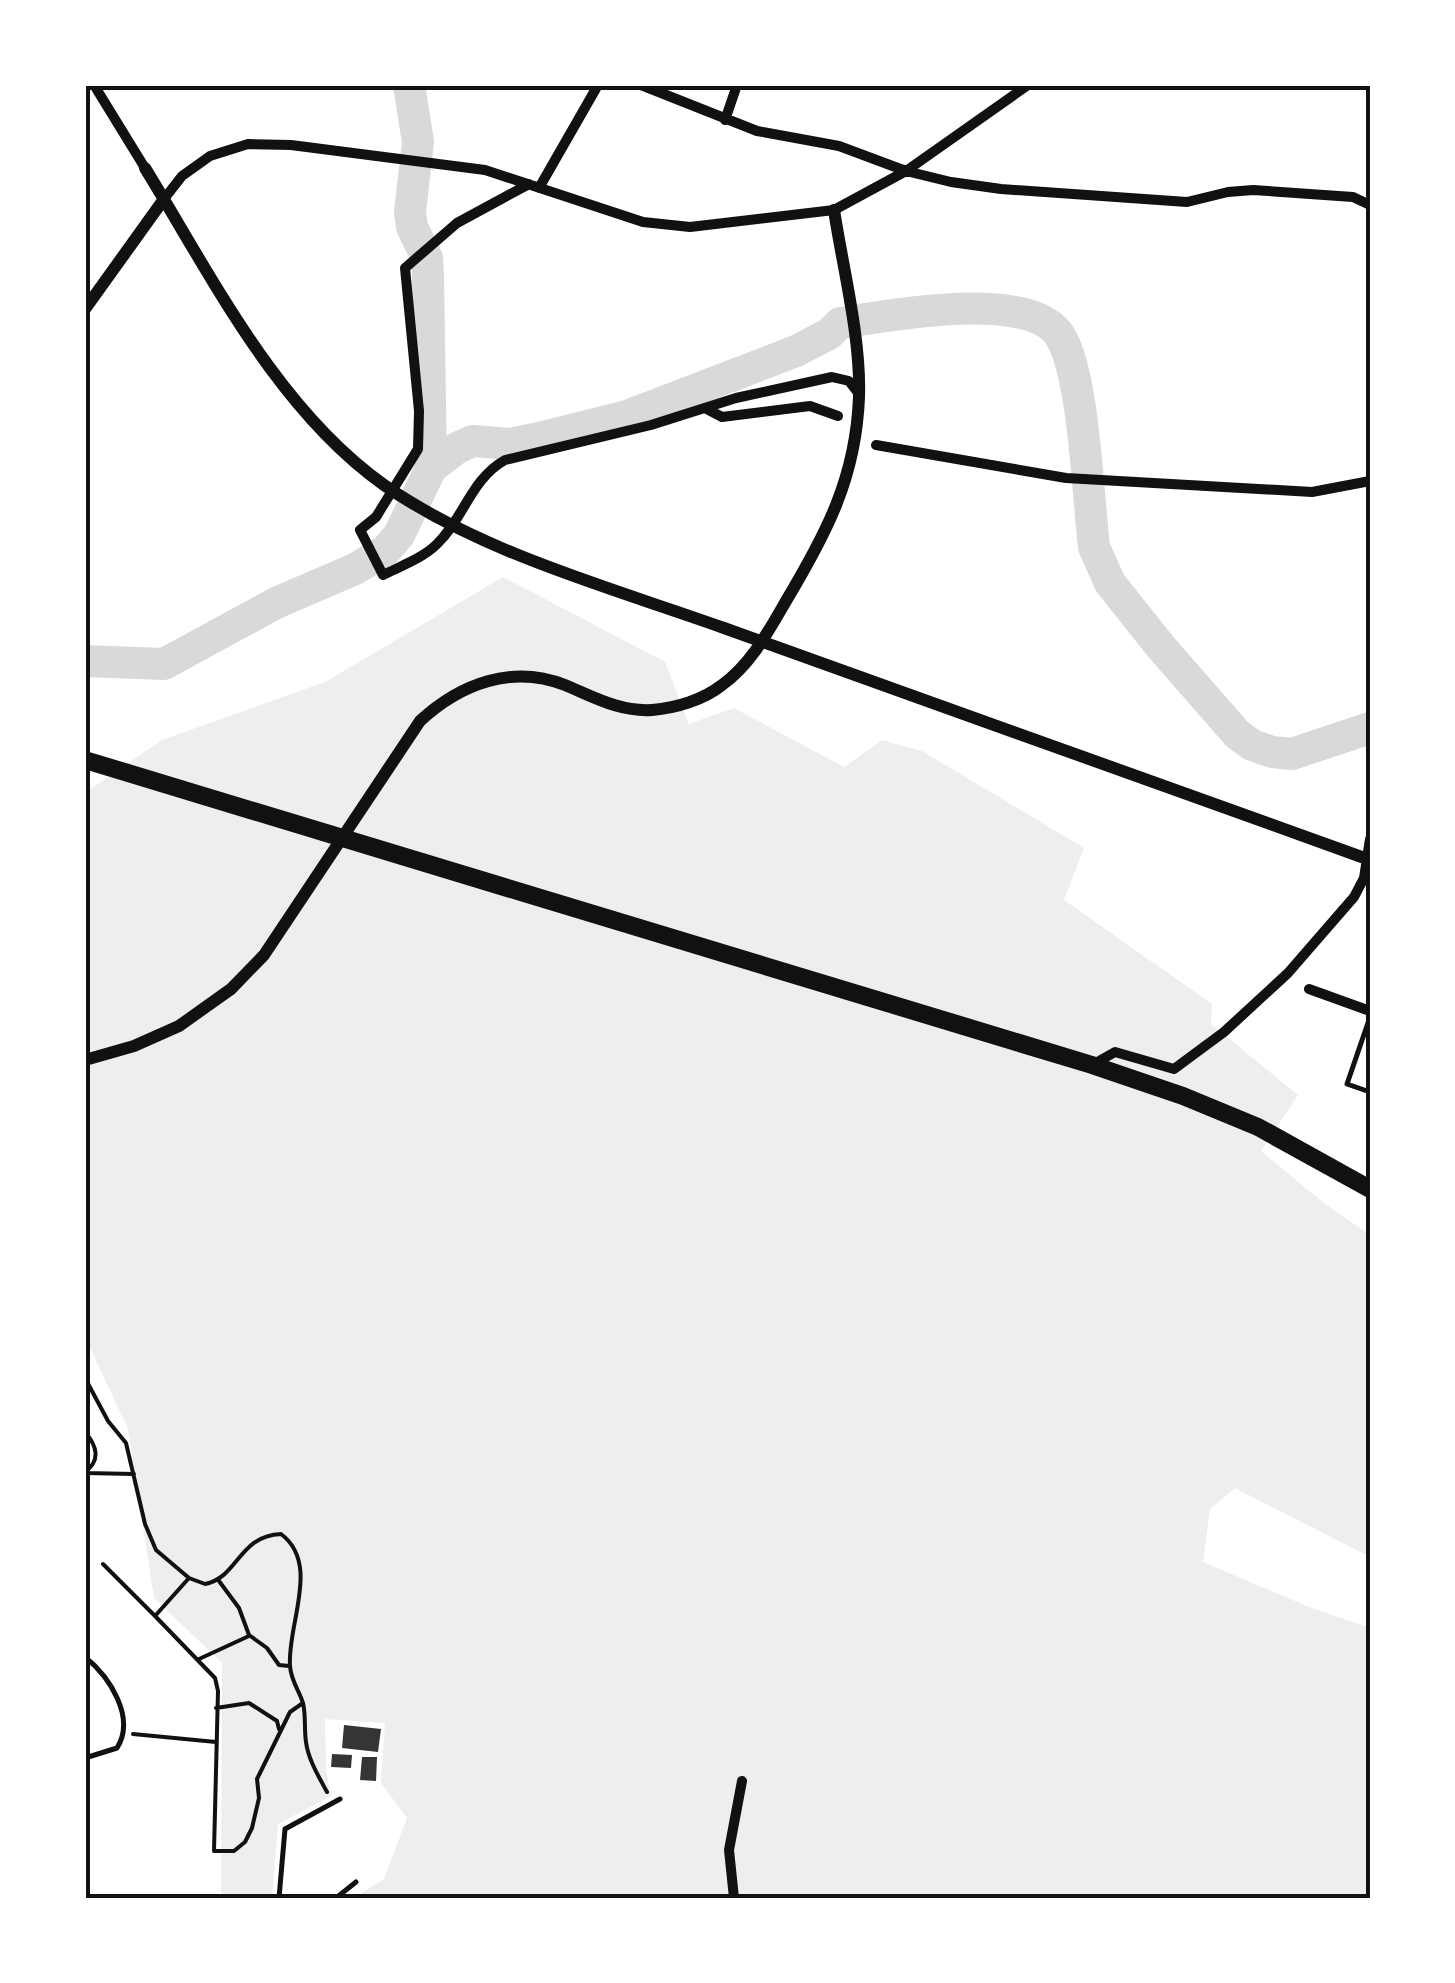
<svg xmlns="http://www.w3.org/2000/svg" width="1455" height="1983" font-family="Overpass,sans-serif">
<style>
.green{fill:#eee}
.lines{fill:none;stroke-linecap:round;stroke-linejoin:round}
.river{stroke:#d9d9d9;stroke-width:32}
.building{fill:#353535}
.path{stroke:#111;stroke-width:4}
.service{stroke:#111;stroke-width:5}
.minor{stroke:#111;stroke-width:10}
.tertiary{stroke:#111;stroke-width:12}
.trunk{stroke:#111;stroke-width:18}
.neatline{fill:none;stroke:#111;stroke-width:4}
</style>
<rect width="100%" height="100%" fill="#fff"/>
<!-- green -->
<path class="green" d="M503,577l162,85 24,62 45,-16 110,59 38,-27 40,11 162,97 -20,52 148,104 -1,20 87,71 -37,56 63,52 46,32v322l-135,-69 -25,21 -7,53 106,45 61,21v270h-1016l30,-19 23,-61 -26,-35 4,-60 -60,-4 1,51 5,26 -53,28 -6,74h-51l1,-235 -68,-65 -26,-169 -43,-92v-544l77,-53 163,-58z"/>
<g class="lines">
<!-- river -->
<path class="river" d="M409,85l9,57 -8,70 2,15 15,31 1,16 3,194
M85,661l79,3 112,-61 79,-34 30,-18 14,-16 32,-67 26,-20 16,-7 36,3 30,-6 88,-22 169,-65 33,-17 11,-11c47,-7 190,-35 220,13 24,38 28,161 34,211l16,36 51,64 76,87 15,11 20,7 20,2 78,-26"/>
</g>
<!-- building -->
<path class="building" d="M344,1725l37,4 -3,23 -36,-4z
M332,1754l20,1 -1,13 -20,-1z
M362,1757h15l-1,24 -16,-1z"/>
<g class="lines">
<!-- path -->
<path class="path" d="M85,1378l23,43 18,22 19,81 11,26 33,28 16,6c34,-7 33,-48 76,-50 40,30 6,90 9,132 1,15 9,24 13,37 3,12 1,26 3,39 2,17 13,35 21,50
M85,1432c12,14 16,28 0,40
M85,1473l49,1
M103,1564l52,52
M189,1578l-34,38 60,62 3,13 -4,160h20l11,-9 7,-14 7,-30 -2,-19 33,-67 13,-9
M219,1581l20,27 10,27 18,13 12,17 10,1
M199,1659l50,-23
M216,1708l33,-5 28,18 2,8
M133,1734l83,8"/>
<!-- service -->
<path class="service" d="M1370,1017l-23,67 23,8
M85,1657c25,20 51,61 32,91l-32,10
M279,1898l6,-69 55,-30
M336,1898l20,-16"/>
<!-- minor -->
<path class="minor" d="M94,85l51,83
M641,85l116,46 82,15 67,25 45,11 50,7 186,13 41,-10 25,-2 100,7 17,8
M725,120l12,-35
M529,184l-72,39 -52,45 14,143 -1,38 -42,68 -16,13 23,45c18,-9 40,-17 54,-31 27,-26 34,-65 68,-84l146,-35 85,-27 96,-21 17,4 10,13
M539,188l59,-103
M164,199l18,-23 28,-20 38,-12 43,1 194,25 158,52 47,5 144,-17 72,-39 122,-86
M705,408l17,9 88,-11 28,10
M876,445l190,33 246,14 58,-11
M1309,989l61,22
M1092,1065l23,-13 59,17 50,-37 64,-59 66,-76 10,-19 6,-39
M734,1898l-5,-48 13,-69"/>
<!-- tertiary -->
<path class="tertiary" d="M145,168c67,109 132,241 239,317 98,68 228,103 340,143 215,79 431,154 646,232
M85,309l79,-110
M85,1060l49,-14 45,-20 52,-37 33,-34 156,-234c40,-37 92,-57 145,-36 29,12 55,27 87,25 24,-2 51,-10 70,-25 29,-21 46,-53 64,-84 40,-67 70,-123 73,-204 2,-59 -16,-128 -25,-187"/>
<!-- trunk -->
<path class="trunk" d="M85,760l1007,305 91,31 75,31 112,62"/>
</g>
<!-- border -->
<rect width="1455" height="1983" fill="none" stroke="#ffffff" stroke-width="175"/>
<rect x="88" y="88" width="1280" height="1808" class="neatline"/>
</svg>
